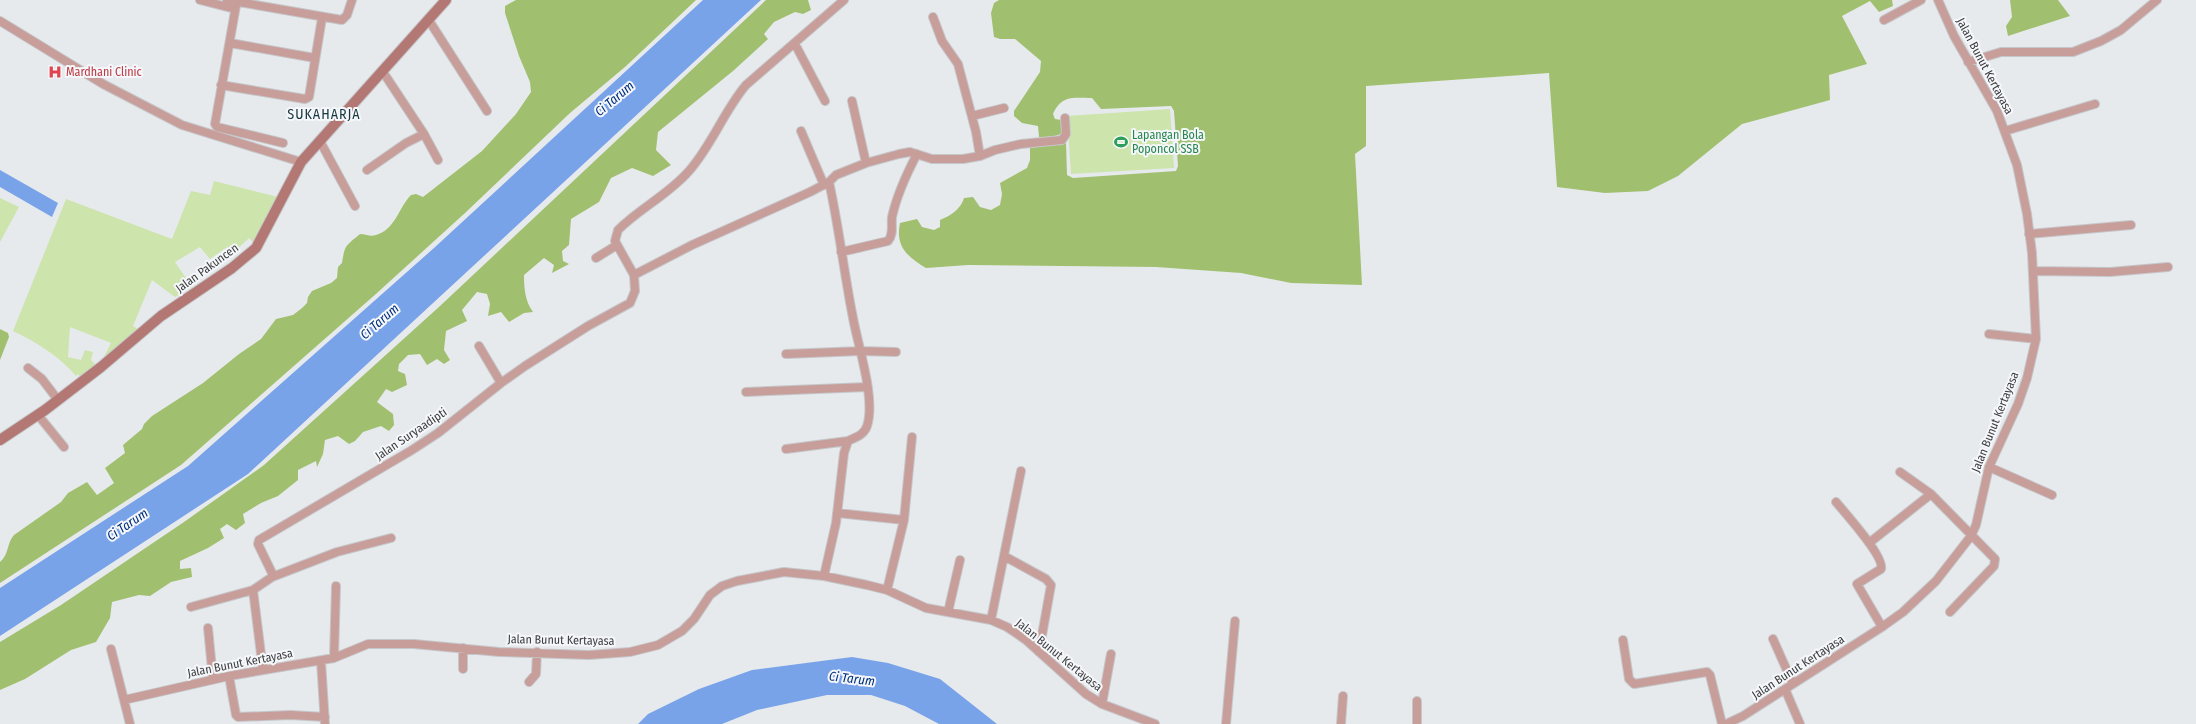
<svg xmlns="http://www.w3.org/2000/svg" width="2196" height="724" font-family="'Fira Sans Condensed',sans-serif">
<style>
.green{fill:#cde4ac}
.forest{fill:#a0c06f}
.water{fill:#79a3e9}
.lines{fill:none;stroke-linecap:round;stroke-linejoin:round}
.street-casing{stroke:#c5c7ca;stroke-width:10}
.secondary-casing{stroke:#c5c7ca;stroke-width:12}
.street{stroke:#c89e9b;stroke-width:8}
.secondary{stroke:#b47874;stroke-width:10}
.labels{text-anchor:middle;stroke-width:4;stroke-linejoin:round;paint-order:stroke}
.street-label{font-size:12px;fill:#3c3d3e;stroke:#f5f7fa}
.health-label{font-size:12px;fill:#be3a42;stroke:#f5f7fa;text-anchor:start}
.leisure-label{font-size:12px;fill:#27864d;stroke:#f5f7fa;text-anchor:start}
.water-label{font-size:13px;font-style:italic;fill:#002f7e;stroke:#f5f7fa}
.quarter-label{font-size:14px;letter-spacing:1px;fill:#183840;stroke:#f5f7fa}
</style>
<rect width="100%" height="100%" fill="#e7eaed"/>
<!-- green -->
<path class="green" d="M1170,109l4,59 -103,6 -4,-58z
M214,181l64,16 -24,46 -5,-5 -16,15 -6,-6 -17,12 -10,-12 -25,15 17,25 -17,10 -23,-17 -19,46 8,5 -36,30 -2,-2 8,-16 -41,-16 -2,30 13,3 4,-10 8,2 -2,8 5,5 -15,14 -3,-5 -2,2c-17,-20 -40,-34 -63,-45l53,-132 106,40 19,-48 19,4z
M0,198l19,9 -19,35z"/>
<!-- forest -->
<path class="forest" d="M516,0h180l-71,67 -55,46 -105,100 -88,80 -196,172 -181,118v-21c9,-7 7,-20 14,-27l47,-33 7,-9 19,-11 10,13 17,-12 -9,-15 20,-15 -2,-8 19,-16 2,-5 8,-8 51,-33 36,-29 22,-15 15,-20 17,-4 9,-7 5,-5 1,-6 4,-6 19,-8 6,-5 1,-11 4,-4c3,-19 4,-17 18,-29 5,0 11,3 16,1 19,-5 23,-28 35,-40l5,-1 7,3 59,-46 34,-37 15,-22 -1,-10 -11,-26 -14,-43v-7z
M766,0h42l3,10 -8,4 -8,-2 -21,10 -10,12 4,5 -35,32 -75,61 -2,18 15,15 -18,11 -21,-8 -21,10 -12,24 -28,17 -2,26 -7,6 1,10 6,3 -17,9 2,-8 -10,-7 -20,17c0,13 1,26 9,37l-9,1 -15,9 -8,-10 -13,4 2,-12 -3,-10 -10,-2 -15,18 5,11 -21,10 -2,19 6,10 -6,4 -7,-5 -10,6 -7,-11 -12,1 -9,9 -1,7 7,3 2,11 -15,7 -6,-3 -9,13 16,12 1,11 -5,6 -8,-5 -18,6 -8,9 -6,3 -11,-8 -13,4 -2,14 -6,13 -1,-6 -18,9v10l-20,16 -17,7 -18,11 2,9 -9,7 -9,-6 -7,5 4,9 -16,10 -28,13v8l11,-1 1,9 -21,5 -21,14 -11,-1 -27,7 -2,16 -14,24 -25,8 -46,29 -25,11v-48l61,-37 123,-83 80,-57 176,-159z
M999,0h893l1,6 -14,6 -9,-11 -28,15 25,48 -38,11 1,25 -88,24 -64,52 -30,15 -43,2 -48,-6 -8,-114 -183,13v60l-11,8 7,131 -71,-2 -50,-10 -85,-6 -188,-2 -42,3c-18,-11 -31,-21 -26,-45l17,-4 5,8 12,3 6,-3v-7c10,-4 21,-11 24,-22l9,-1 7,10 11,3 9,-5 2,-11 -2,-11 27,-15 3,-8v-12l36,-6 1,33 6,3 103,-7 2,-5 -4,-55 -3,-5 -70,3 -9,-11c-20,0 -30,-3 -39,16l2,5 7,1 1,13c-7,4 -16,4 -24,4l-1,-11 -16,-3 -8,-7v-5l26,-39 1,-11 -26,-22h-15l-6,-2 -3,-24 3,-10z
M2010,0h48l12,16 -62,20 -2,-10 6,-9z
M0,329l8,4 1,4 -9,23z"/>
<!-- water -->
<path class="water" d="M703,0h58l-513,474 -248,162v-48l188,-122 246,-218z
M0,170l58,33 -6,14 -52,-30z
M852,657l36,6 52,16 57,45h-58l-34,-18 -34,-11h-44l-70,15 -35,14h-84l10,-10 51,-25 53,-19z"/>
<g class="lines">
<!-- street casing -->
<g class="street-casing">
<path id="street" d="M200,0l35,9
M227,0l115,20 5,-5 5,-15
M237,0l-22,124 2,3 66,16
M933,17l9,24 16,23 18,68 4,24
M428,19l59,92
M1884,20l37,-20
M0,21l103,63 79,41 119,37
M230,43l85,15
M795,44l30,57
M1968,62l33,-10h72l28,-11 20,-11 36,-30
M383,72l41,62 14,26
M221,85l84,14 4,-2 13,-79
M852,101l14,62
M972,116l32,-8
M801,131l23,54
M2005,131l90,-27
M321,143l34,63
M367,170l39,-27 18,-9
M2029,234l102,-9
M841,252l47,-11c6,-7 3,-15 4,-24 5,-23 14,-42 25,-63
M596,258l21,-13
M2034,271l76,1 58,-5
M634,275l58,-30 118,-53 19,-10 7,-7 30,-12 33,-9 11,-2 22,7h31l17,-3 15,-6 26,-6 41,-4 4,-6 -1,-16
M634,275l-19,-34 3,-11c22,-22 50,-35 71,-59 23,-26 35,-60 57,-86l98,-85
M1989,334l47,5
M479,346l22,37
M786,354l75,-3 35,1
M28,368l14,11 16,21
M746,392l121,-5
M38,415l26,32
M786,449l62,-8
M1989,467l63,28
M1900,472l31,22 64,65 -1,7 -44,46
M1836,502c9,11 49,55 45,67l-24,15 25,43
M837,513l67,7
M1869,543l62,-49
M1004,556l42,23 5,6 -12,67
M824,576l12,-53 8,-70 4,-12c8,-4 16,-6 19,-15 9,-27 -9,-80 -14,-108 -9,-45 -14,-91 -24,-136
M272,577l65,-25 54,-14
M887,590l17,-70 8,-83
M191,607l62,-17
M948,612l12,-52
M991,620l30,-149
M208,628l5,51
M1773,639l20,45
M1623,640l6,39 5,5 73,-12 3,3 12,49
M463,648v21
M111,649l19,75
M334,658l2,-72
M321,661l4,63
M263,670l-10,-80 19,-13v-4l-14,-29 1,-4 153,-90 26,-17 63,-50 24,-17 63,-40 42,-23 5,-12 -1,-16
M229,676l7,39 2,2 52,-2 35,2
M529,682l7,-8 1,-22
M1785,689l15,35
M124,700l105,-24 105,-18 34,-14h46l85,8 90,3 41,-3 28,-7 24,-14 12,-12 16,-24 12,-9 15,-5 47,-9 40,4 43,9 20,5 39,18 65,12 16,7 19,13 60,54 16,10 53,20
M1417,701v23
M1102,704l9,-50
M1226,724l9,-103
M1341,724l2,-28
M1726,724l17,-8 139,-89 21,-15 33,-31 35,-45 5,-11 13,-58 29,-63 9,-26 9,-39 -4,-86 -5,-39 -10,-49 -20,-54 -43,-75 -16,-36"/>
</g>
<!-- secondary casing -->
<g class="secondary-casing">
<path id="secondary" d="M0,440l45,-30 56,-43 60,-51 71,-48 24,-20 45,-86 145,-162"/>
</g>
<!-- street -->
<use href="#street" class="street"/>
<!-- secondary -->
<use href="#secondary" class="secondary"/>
</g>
<!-- icons -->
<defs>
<g id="hospital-bare" transform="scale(1.08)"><path d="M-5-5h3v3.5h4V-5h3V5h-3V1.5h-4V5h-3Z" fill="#e0444e" stroke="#f5f7fa" stroke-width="2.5" paint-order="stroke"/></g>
<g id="stadium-bare" transform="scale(1.08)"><path d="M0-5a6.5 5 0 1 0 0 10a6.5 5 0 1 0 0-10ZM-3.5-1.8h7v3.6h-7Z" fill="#2e9e5b" stroke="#f5f7fa" stroke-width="2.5" paint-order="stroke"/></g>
</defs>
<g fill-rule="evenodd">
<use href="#hospital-bare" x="55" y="72"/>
<use href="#stadium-bare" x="1121" y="142"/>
</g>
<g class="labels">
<!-- street labels -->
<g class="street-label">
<text transform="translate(1985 66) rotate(62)" y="4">Jalan Bunut Kertayasa</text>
<text transform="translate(207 268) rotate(-36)" y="4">Jalan Pakuncen</text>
<text transform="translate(1995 422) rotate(-68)" y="4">Jalan Bunut Kertayasa</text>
<text transform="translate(411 434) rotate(-34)" y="4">Jalan Suryaadipti</text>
<text transform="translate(561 640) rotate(1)" y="4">Jalan Bunut Kertayasa</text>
<text transform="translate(1059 655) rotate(39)" y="4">Jalan Bunut Kertayasa</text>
<text transform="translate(240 663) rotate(-11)" y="4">Jalan Bunut Kertayasa</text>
<text transform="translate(1798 667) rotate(-33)" y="4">Jalan Bunut Kertayasa</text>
</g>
<!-- health labels -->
<g class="health-label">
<text x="66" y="76">Mardhani Clinic</text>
</g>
<!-- leisure labels -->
<g class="leisure-label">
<text x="1132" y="139">Lapangan Bola<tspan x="1132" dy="14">Poponcol SSB</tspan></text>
</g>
<!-- water labels -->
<g class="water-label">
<text transform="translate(614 98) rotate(-40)" y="5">Ci Tarum</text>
<text transform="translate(379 321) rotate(-41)" y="5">Ci Tarum</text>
<text transform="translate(127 524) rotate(-34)" y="5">Ci Tarum</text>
<text transform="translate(852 678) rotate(7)" y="5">Ci Tarum</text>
</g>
<!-- quarter labels -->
<g class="quarter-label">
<text x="324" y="119">SUKAHARJA</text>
</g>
</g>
</svg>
